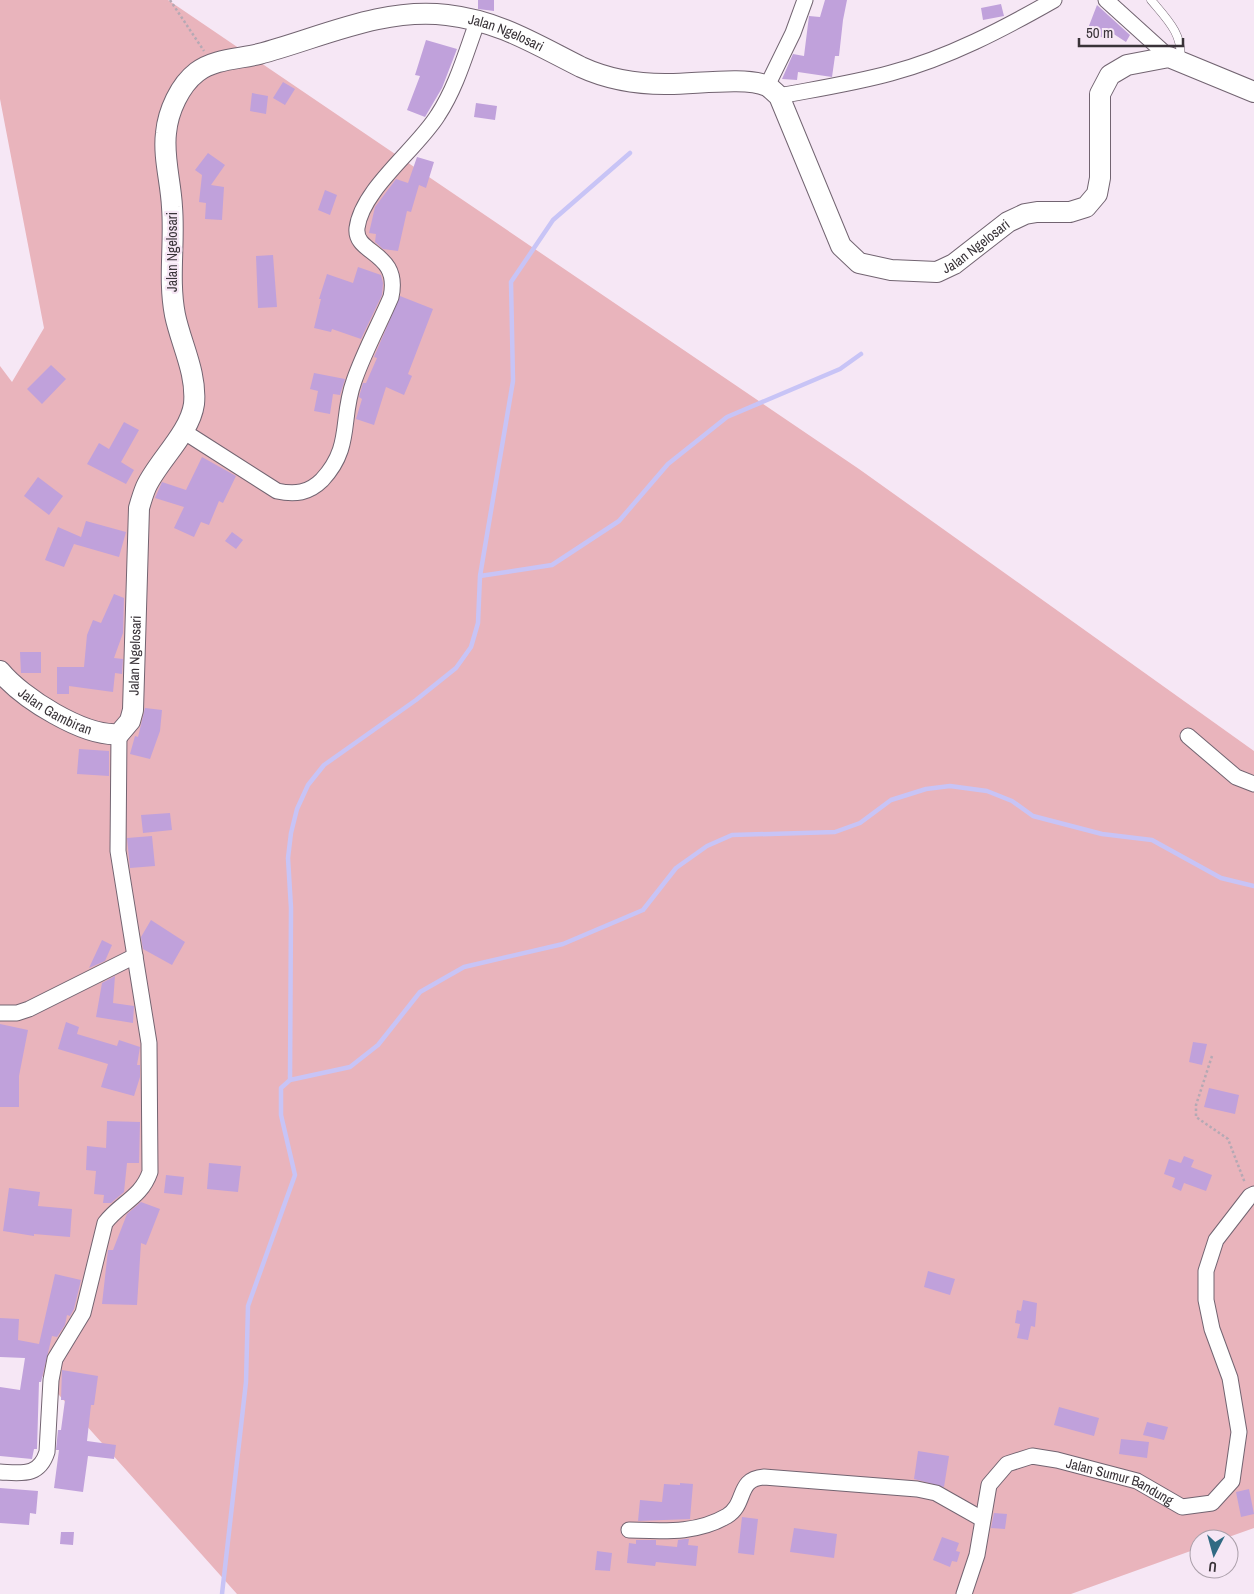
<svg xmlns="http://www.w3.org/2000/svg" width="1254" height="1594" font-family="'Archivo Narrow',sans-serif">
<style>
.green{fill:#e9b4bc}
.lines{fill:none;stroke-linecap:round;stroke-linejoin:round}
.stream{stroke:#c8c4f6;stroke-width:4.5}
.building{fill:#c0a1db}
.lane-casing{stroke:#726471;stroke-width:9}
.street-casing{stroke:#726471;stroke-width:17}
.secondary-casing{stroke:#726471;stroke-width:22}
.path{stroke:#b5a9b4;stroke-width:2.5;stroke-dasharray:2.5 2.5;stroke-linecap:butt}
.lane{stroke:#fff;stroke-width:8}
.street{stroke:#fff;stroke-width:15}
.secondary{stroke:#fff;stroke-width:20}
.labels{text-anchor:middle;stroke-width:4.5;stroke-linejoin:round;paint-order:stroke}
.street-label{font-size:14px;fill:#393338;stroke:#f6e7f5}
</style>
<rect width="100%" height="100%" fill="#f6e7f5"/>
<!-- green -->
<path class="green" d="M0,0h168l691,469 395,282v777l-31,11h-24v9l-128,46h-834l-237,-265v-963l12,16 32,-54 -44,-229z"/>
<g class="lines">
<!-- stream -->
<path class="stream" d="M480,576l72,-11 67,-44 49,-57 59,-47 113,-48 21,-15
M290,1080l1,-172 -3,-50 3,-25 6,-24 11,-24 16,-20 92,-65 40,-32 15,-21 7,-24 2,-47 33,-195 -2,-99 42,-62 77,-67
M222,1594l24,-212 2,-76 47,-131 -14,-60v-27l9,-8 60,-13 28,-22 42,-53 44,-25 99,-23 80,-34 33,-42 31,-22 25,-11 103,-3 25,-9 31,-23 35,-11 24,-3 37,5 25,10 21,15 69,18 50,6 69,38 33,8"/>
</g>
<!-- building -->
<path class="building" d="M478,0h16v11l-16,-2z
M825,0h22l-4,20 -4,36h-4l-3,21 -34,-5 -1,8 -15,-1 11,-25 11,2 5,-40 11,1z
M1001,4l3,12 -21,4 -2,-12z
M1097,5l33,30 -4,7 -17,-11 -3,8 -19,-8z
M426,40l31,9 -15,39 -17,29 -18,-7 13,-34 -5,-1z
M283,82l12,7 -10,16 -12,-7z
M252,93l16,3 -2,18 -16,-3z
M476,103l21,3 -2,14 -21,-3z
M208,153l17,12 -14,20 13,2 -2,33 -17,-1 1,-16 -7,-1 3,-27 -7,-5z
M417,157l17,5 -8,26 -7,-3 -8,27 -4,-1 -9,40 -15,-2 -8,-7 1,-8 -7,-1 6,-26 21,-28 12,4z
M325,190l12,5 -7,20 -12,-5z
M273,255l4,52 -19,1 -2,-52z
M358,267l23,8 2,8 -1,12 -21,44 -29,-10 -1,3 -17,-4 7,-29h-2l8,-25 26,9z
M400,296l33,13 -25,65 4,2 -8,19 -18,-8 -12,38 -18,-6 6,-20 -3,-2 4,-14h3l11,-25 -3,-1z
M51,365l15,14 -24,25 -15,-15z
M314,373l31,6 -5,16 -7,-1 -3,20 -16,-3 4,-20 -8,-2z
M124,422l15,8 -18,32 13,8 -8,14 -39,-20 12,-21 10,6z
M202,457l34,19 -13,27 -4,-2 -10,24 -8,-3 -7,15 -20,-9 10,-21 -29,-9 7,-16 24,8z
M38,477l25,19 -14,19 -25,-19z
M86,521l40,11 -7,25 -45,-13 -10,23 -19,-7 13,-33 23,10z
M232,532l11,8 -7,9 -11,-8z
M114,594l10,4 -1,35 -9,25 9,1 -1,15 -7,-1 -2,19 -44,-6v8h-12v-27h27l3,-32 6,-15 8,3z
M20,652h21v21h-20z
M145,708l17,2 -2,21 -10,28 -20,-5 5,-18 3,1z
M79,749l30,2v25l-32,-2z
M170,813l2,17 -29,3 -2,-18z
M152,836l3,30 -25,2 -3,-30z
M151,920l34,22 -13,23 -29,-16 -2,-12z
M102,940l10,5 -7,16 -16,7z
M115,976l-2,27 21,3 -1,17 -37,-6 6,-34z
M66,1022l13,5 -2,7 40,12 2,-6 21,7 -3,18h3v12l-6,19 -33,-9 7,-23 -50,-15z
M0,1024l28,6 -9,46v31h-19z
M1193,1042l14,2 -5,21 -13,-3z
M1209,1088l30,7 -4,19 -31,-7z
M107,1121l33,1 -1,41h-12l-3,29 -13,11h-8l1,-8 -10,-1 2,-23 -10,-1 1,-24 19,2z
M1184,1156l10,4 -3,7 21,8 -6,16 -22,-8 -3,8 -9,-4 3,-9 -11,-4 5,-15 12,4z
M209,1163l32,3 -3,26 -31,-3z
M166,1175l18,2 -2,18 -18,-2z
M9,1188l31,4 -2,14 34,3 -2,28 -36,-3v2l-31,-5z
M141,1202l19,7 -14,36 -5,-2 -4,62 -35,-1 6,-54h5l14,-36z
M928,1271l27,8 -5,16 -26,-8z
M55,1274l26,6 -7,29 -4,7 -3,-1 -2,10 -8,12 -5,-1 -11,46h-2l-2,67h-3l-2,10 -32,-3v-69l20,3 5,-32 -25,-1v-39l19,1 -1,21 21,4z
M1023,1300l14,3 -2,24 -4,-1 -3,14 -11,-2 3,-14 -5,-1 2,-13 4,1z
M62,1370l36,6 -4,29h-3l-4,36 29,4 -2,14 -26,-3 -5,36 -29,-4 5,-38h-3l2,-20h3l4,-30h-4z
M1059,1407l40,11 -5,18 -40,-11z
M1147,1422l21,5 -4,13 -21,-5z
M1121,1439l28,3 -2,16 -28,-4z
M918,1451l31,5 -5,31 -30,-8z
M680,1483l13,1 -3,35 -52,2 2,-21 22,2 2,-18 16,1z
M0,1488l38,3 -2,23 -6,-1 -1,12 -29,-2z
M1249,1489l5,25 -13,3 -5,-25z
M994,1513l13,1 -2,15 -14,-1z
M742,1517l16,2 -4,36 -16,-2z
M794,1528l43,6 -3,24 -44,-6z
M61,1532h13l-1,13 -13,-1z
M942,1537l17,6 -3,8 4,1 -3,10 -5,-1 -2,6 -17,-7z
M685,1539h4l-1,6 10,1 -2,20 -40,-4 -1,4 -28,-3 2,-20 7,1v-4h20v5l21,2 1,-7z
M597,1551l15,2 -2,18 -15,-1z"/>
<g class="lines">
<!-- lane casing -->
<g class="lane-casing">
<path id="lane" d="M1151,0c16,19 33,35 29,61"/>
</g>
<!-- street casing -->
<g class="street-casing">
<g id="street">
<path d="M1106,0l63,57"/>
<path d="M767,86l26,-53 12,-33"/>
<path d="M779,96c37,-7 76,-13 112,-23 57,-15 112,-44 163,-73"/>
<path d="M183,431l94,60c18,4 32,2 45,-11 31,-33 18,-61 32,-99 10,-29 25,-56 37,-84 10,-46 -37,-42 -34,-69 5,-39 60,-79 81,-113 19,-29 28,-63 40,-95"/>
<path d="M1188,736l48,41 18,7"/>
<path d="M0,1013h17l12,-4 106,-53"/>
<path d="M0,1472c22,1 39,5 47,-20l4,-72 4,-21 28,-46 22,-90c15,-20 36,-25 45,-51l-1,-129 -31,-192 1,-117"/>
<path d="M629,1530c35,1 67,4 98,-14 20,-12 9,-37 37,-39l153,12 19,4 46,26"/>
<path id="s1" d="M964,1594l13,-39 12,-70 18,-21 25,-8 25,4 80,21 45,26 30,-4 20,-22 7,-49 -9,-54 -18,-49 -6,-29v-29l10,-31 34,-44 4,-2"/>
</g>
</g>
<!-- secondary casing -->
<g class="secondary-casing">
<g id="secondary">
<path id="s2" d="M0,671c22,27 84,66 119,63l11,-13 3,-11 6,-202c2,-7 4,-14 7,-21 12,-26 44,-54 48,-83 3,-31 -13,-60 -19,-89 -7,-36 0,-72 -3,-108 -1,-24 -9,-50 -6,-74 2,-22 14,-48 31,-61 17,-13 42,-13 62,-18 61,-16 123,-47 188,-39 52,6 88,29 134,52 26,12 56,17 84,17 25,1 81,-8 102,2 4,2 8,7 12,10l62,150 18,17 32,7 46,2 17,-8 54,-42 17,-8 12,-2h33l16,-5 11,-13 3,-16v-84l10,-19 17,-10 42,-8 85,35"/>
</g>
</g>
<!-- path -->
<path class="path" d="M170,0l34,51
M1212,1056l-16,49v12l32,22 17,44"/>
<!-- lane -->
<use href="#lane" class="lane"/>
<!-- street -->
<use href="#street" class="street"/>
<!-- secondary -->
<use href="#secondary" class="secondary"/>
</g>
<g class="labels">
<!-- street labels -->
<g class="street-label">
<text dy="5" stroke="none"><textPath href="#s2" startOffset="1152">Jalan Ngelosari</textPath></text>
<text dy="5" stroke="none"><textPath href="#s2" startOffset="1752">Jalan Ngelosari</textPath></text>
<text transform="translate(172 252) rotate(-90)" y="5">Jalan Ngelosari</text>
<text dy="5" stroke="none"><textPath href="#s2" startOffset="221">Jalan Ngelosari</textPath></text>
<text dy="5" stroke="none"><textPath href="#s2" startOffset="69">Jalan Gambiran</textPath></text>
<text dy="5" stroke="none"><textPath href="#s1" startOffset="258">Jalan Sumur Bandung</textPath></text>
</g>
</g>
<!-- north arrow -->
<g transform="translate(1214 1554) rotate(186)"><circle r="24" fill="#f6e7f5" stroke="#aa9fa9"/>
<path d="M0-4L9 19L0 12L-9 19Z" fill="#306a83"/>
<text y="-8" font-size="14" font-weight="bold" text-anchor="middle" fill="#393338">U</text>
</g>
<!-- scale -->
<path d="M1079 38v8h104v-8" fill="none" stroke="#393338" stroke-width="2.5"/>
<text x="1086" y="38" font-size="15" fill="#393338" stroke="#f6e7f5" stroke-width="4" paint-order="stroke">50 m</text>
</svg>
